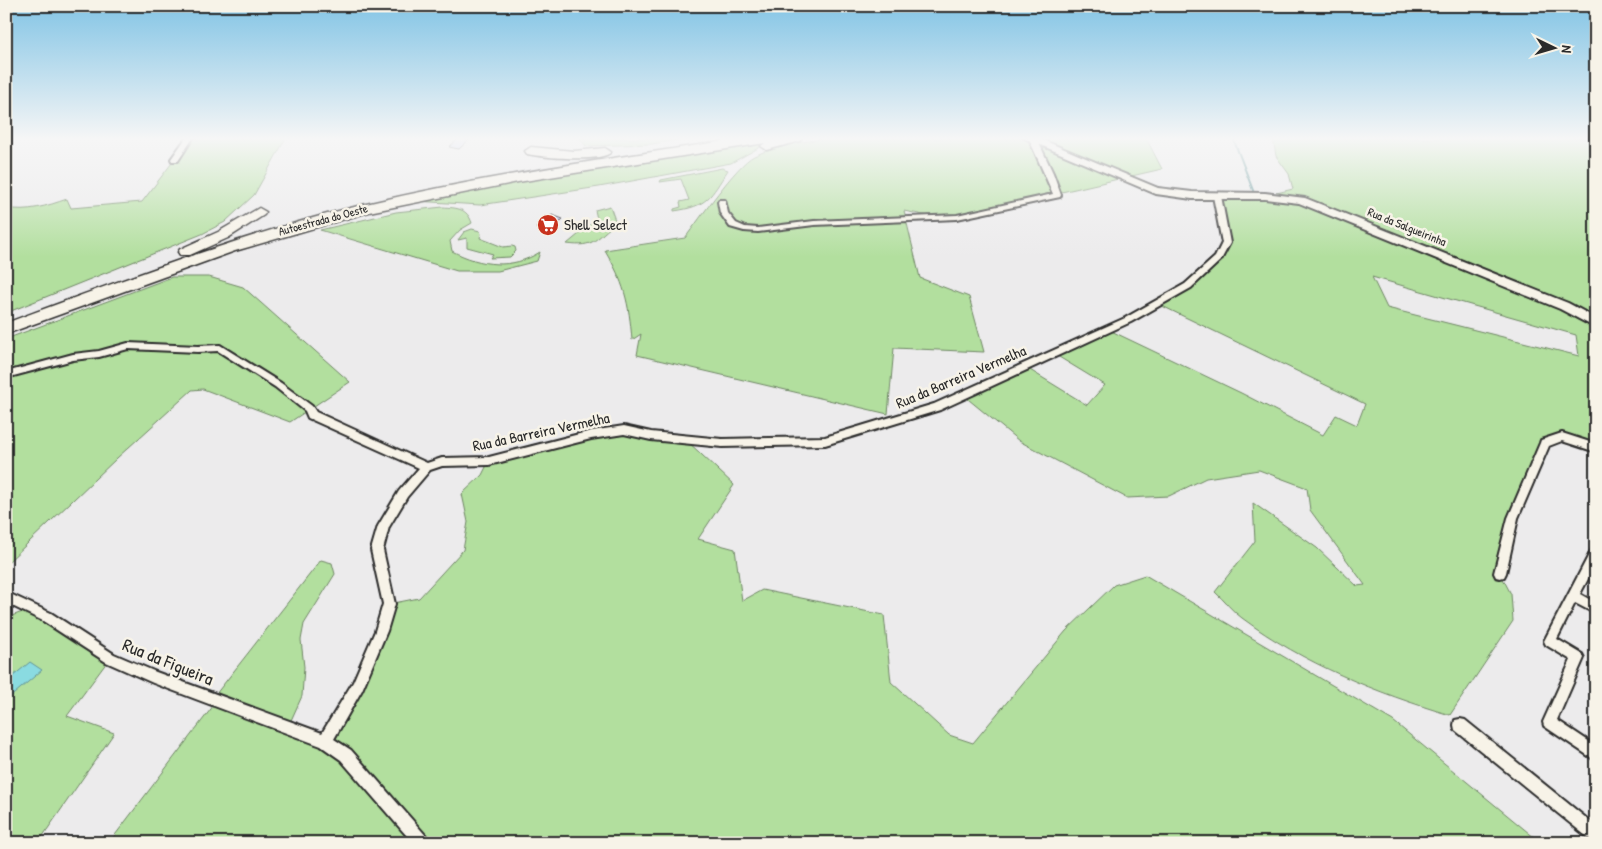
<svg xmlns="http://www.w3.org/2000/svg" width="1602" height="849" font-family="'Patrick Hand',sans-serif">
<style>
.green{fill:#b2df9e;stroke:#6e8564;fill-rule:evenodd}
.water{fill:#8adbe1;stroke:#649598}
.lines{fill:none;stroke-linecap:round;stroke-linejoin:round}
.stream{stroke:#649598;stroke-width:2}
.building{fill:#c1cdfe;stroke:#2b2b2b}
.street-casing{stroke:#2b2b2b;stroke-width:4}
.secondary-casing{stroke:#2b2b2b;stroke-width:4}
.highway-casing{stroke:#2b2b2b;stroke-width:3}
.street{fill:#f7f3e8;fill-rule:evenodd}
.secondary{fill:#f7f3e8;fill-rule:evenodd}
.highway{fill:#f7f3e8;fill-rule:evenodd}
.labels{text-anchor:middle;stroke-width:5;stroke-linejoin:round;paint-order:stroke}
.far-street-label{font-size:12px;fill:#2b2b2b;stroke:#f7f3e8}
.poi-label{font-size:15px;fill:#2b2b2b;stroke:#f7f3e8;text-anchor:start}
.street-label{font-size:15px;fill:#2b2b2b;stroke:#f7f3e8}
.near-street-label{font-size:18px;fill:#2b2b2b;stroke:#f7f3e8}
</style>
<rect width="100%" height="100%" fill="#ecebec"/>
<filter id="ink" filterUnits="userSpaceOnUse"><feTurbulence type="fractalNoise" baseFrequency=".02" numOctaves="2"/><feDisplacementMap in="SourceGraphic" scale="10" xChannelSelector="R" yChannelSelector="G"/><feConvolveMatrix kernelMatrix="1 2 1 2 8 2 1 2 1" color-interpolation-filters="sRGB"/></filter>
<g filter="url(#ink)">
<!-- green -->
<path class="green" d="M191,138h95l-32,57 -29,27 -23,12 -196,79v-105c22,4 41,-2 61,-9l4,9 71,-6z
M579,138h111l-38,6 -66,2z
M828,138h318l16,31 -218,50 -40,-8 16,67 49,19 15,55 -90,-4 -6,66 -251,-59 4,-21 -9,6c-3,-38 -8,-58 -27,-90l80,-12c14,-18 51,-73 69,-82 24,-11 48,-14 74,-18z
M1273,138h323v309l-34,-10 -17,6 -16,36 -29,94 11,21 2,27 -63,94c-73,-22 -146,-51 -208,-97 -10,-7 -18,-18 -27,-26l40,-51 -2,-38 64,45 40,38 8,-1 -55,-75 -3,-22 -48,-18 -53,8 -37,18 -42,2 -108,-57 -56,-46 62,-28 62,38 18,-20 -51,-31 53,-25 134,64 82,42 13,-20 21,10 8,-21 -207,-100 50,-35 18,-26 -9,-47 43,1 33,-8 -4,-15 -13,-18zM1372,277l204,58 3,21 -192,-48z
M773,140l-42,23 -132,24 -119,18 -65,-4 159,-29z
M722,168l6,2c-18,27 -19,36 -54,41v-2l7,-2 -1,-5 9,-2 -8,-21 -21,3 1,-2z
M610,206l6,17c-20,15 -21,25 -49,21l30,-25 -2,-9z
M443,207c14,1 24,1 29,16l-12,7 -10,11 2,10c29,15 60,19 88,1l-3,9 -39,10h-41l-137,-41 76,-18z
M472,229l8,2 1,3 -1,4 23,9 9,-1 3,1 1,4 -6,6 -20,1 3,-4 -26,-7v-9l-9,2 6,-8z
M172,277h37l34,10 107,95 -60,40 -87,-33 -11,1 -75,68 -111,106v-225z
M624,430l61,9 49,46 -36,54 37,10 7,52 20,-11 122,25 7,67 58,53 24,8 93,-112 48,-46 31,-10 248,146 148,122h-1432l108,-142 -5,-2 109,-139 11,3 3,11 -31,50 -3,16 3,27 -2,29 -14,31 37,14 33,-55 31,-82 30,-6 44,-48 5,-28 -6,-28 20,-19 7,-14z
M31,609l79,49 -43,58 47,17 -76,110h-32v-225z"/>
<!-- water -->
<path class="water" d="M30,662l12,8 -35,30 -1,-18z"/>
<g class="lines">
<!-- stream -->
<path class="stream" d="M1233,138l21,55"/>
</g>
<!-- building -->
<path class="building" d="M459,138h12l-12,11 -10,-2z
M552,215l11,4 -15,14 -12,-5z"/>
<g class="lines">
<!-- street casing -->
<g class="street-casing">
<path id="street" d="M186,138h7l-15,23h-6l-1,-2z
M1031,139l7,2 15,32 8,22 -1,2 -103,22 -143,6 -56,7 -14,-1 -14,-4 -10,-14 -2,-11 1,-2h6l3,13 8,10 9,4 13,1 56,-7 143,-6 96,-21 -23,-53z
M1214,194h6l1,2 9,47 -9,17 -30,28 -60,34 -191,88 -115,35 -103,2 -71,-7 -27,-6 -33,5 -102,26 -47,1 -12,4 -23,27 -18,30 -6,23 12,54 -8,27 -25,59 -28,49 17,11 77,88 2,5h-17l-72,-83 -20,-14 -168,-63 -47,-21 -63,-41 -37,-18v-11l45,21 63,41 42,18 166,61 31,-51 22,-51 8,-27 -12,-54 7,-24 21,-35 20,-23 -111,-50 -3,-7 -30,-24 -57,-36 -20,1 -70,-3 -29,8 -26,3 -67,18v-6l67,-18 26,-3 29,-8 70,3 22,-1 61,38 31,23 4,6 111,51 15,-5 47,-1 102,-26 33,-5 27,6 71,7 103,-2 109,-33 191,-86 60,-34 30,-27 7,-14 -9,-47z
M1562,433l34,11v8l-34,-11 -13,5 -31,72 -12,55 -2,4 -4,1 -4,-1 -2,-4 14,-55 32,-75 1,-3z
M1596,547v17l-16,30 16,9v11l-21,-11 -18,36 25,15 2,4 -27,62 39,26v15l-52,-35 -1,-4 28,-62 -25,-15 -2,-4 48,-92z
M1460,719l5,1 131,106v16l-5,-2 -136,-110 -1,-5 1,-5z"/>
</g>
<!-- secondary casing -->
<g class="secondary-casing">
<path id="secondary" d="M1024,138h14l120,50 34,4 73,1 40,5 263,105 28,15v10l-36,-19 -261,-106 -34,-4h-73l-36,-5z"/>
</g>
<!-- highway casing -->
<g class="highway-casing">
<path id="highway" d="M744,138h58l-2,3 -33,9 -6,-4 4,-3 -247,39 -149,30 -134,39 -229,83v-11c119,-44 237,-89 360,-119 125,-30 252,-46 378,-66z
M531,147l43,4 31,-3 6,4c-9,11 -70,5 -84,2l-2,-3z
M259,208l7,4 -2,3 -36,23 -38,17h-10l-2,-3 2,-3 38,-17z"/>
</g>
<!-- street -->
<use href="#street" class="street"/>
<!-- secondary -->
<use href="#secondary" class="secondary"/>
<!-- highway -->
<use href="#highway" class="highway"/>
</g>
</g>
<!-- sky -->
<linearGradient id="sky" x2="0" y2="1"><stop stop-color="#82c4e5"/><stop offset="0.54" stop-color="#f6f6f6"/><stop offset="1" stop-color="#f6f6f6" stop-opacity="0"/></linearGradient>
<rect width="1602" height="257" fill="url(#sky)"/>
<!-- icons -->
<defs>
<g id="supermarket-disc" transform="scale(1.125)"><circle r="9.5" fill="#c8321e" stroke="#f7f3e8"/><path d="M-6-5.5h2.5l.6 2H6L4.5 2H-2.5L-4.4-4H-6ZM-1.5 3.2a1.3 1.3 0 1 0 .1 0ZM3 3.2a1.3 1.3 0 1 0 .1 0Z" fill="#fff"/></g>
</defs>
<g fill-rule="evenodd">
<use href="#supermarket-disc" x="548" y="225"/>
</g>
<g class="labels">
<!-- far-street labels -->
<g class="far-street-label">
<text transform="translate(323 220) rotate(-15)" y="4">Autoestrada do Oeste</text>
<text transform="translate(1407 227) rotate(22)" y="4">Rua da Salgueirinha</text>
</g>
<!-- poi labels -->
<g class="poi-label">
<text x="564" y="230">Shell Select</text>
</g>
<!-- street labels -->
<g class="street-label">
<text transform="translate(961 377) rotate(-23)" y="5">Rua da Barreira Vermelha</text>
<text transform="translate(541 432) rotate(-12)" y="5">Rua da Barreira Vermelha</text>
</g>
<!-- near-street labels -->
<g class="near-street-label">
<text transform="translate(168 662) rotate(22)" y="6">Rua da Figueira</text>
</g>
</g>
<!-- margin -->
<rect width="1602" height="849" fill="none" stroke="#f7f3e8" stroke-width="25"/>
<rect x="12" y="12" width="1577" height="824" fill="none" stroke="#2b2b2b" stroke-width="2" filter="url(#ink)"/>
<!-- north arrow -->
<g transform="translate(1554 48) rotate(95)" stroke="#f7f3e8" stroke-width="4" paint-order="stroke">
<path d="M0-4L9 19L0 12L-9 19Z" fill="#2b2b2b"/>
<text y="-8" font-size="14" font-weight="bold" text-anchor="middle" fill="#2b2b2b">N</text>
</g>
</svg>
